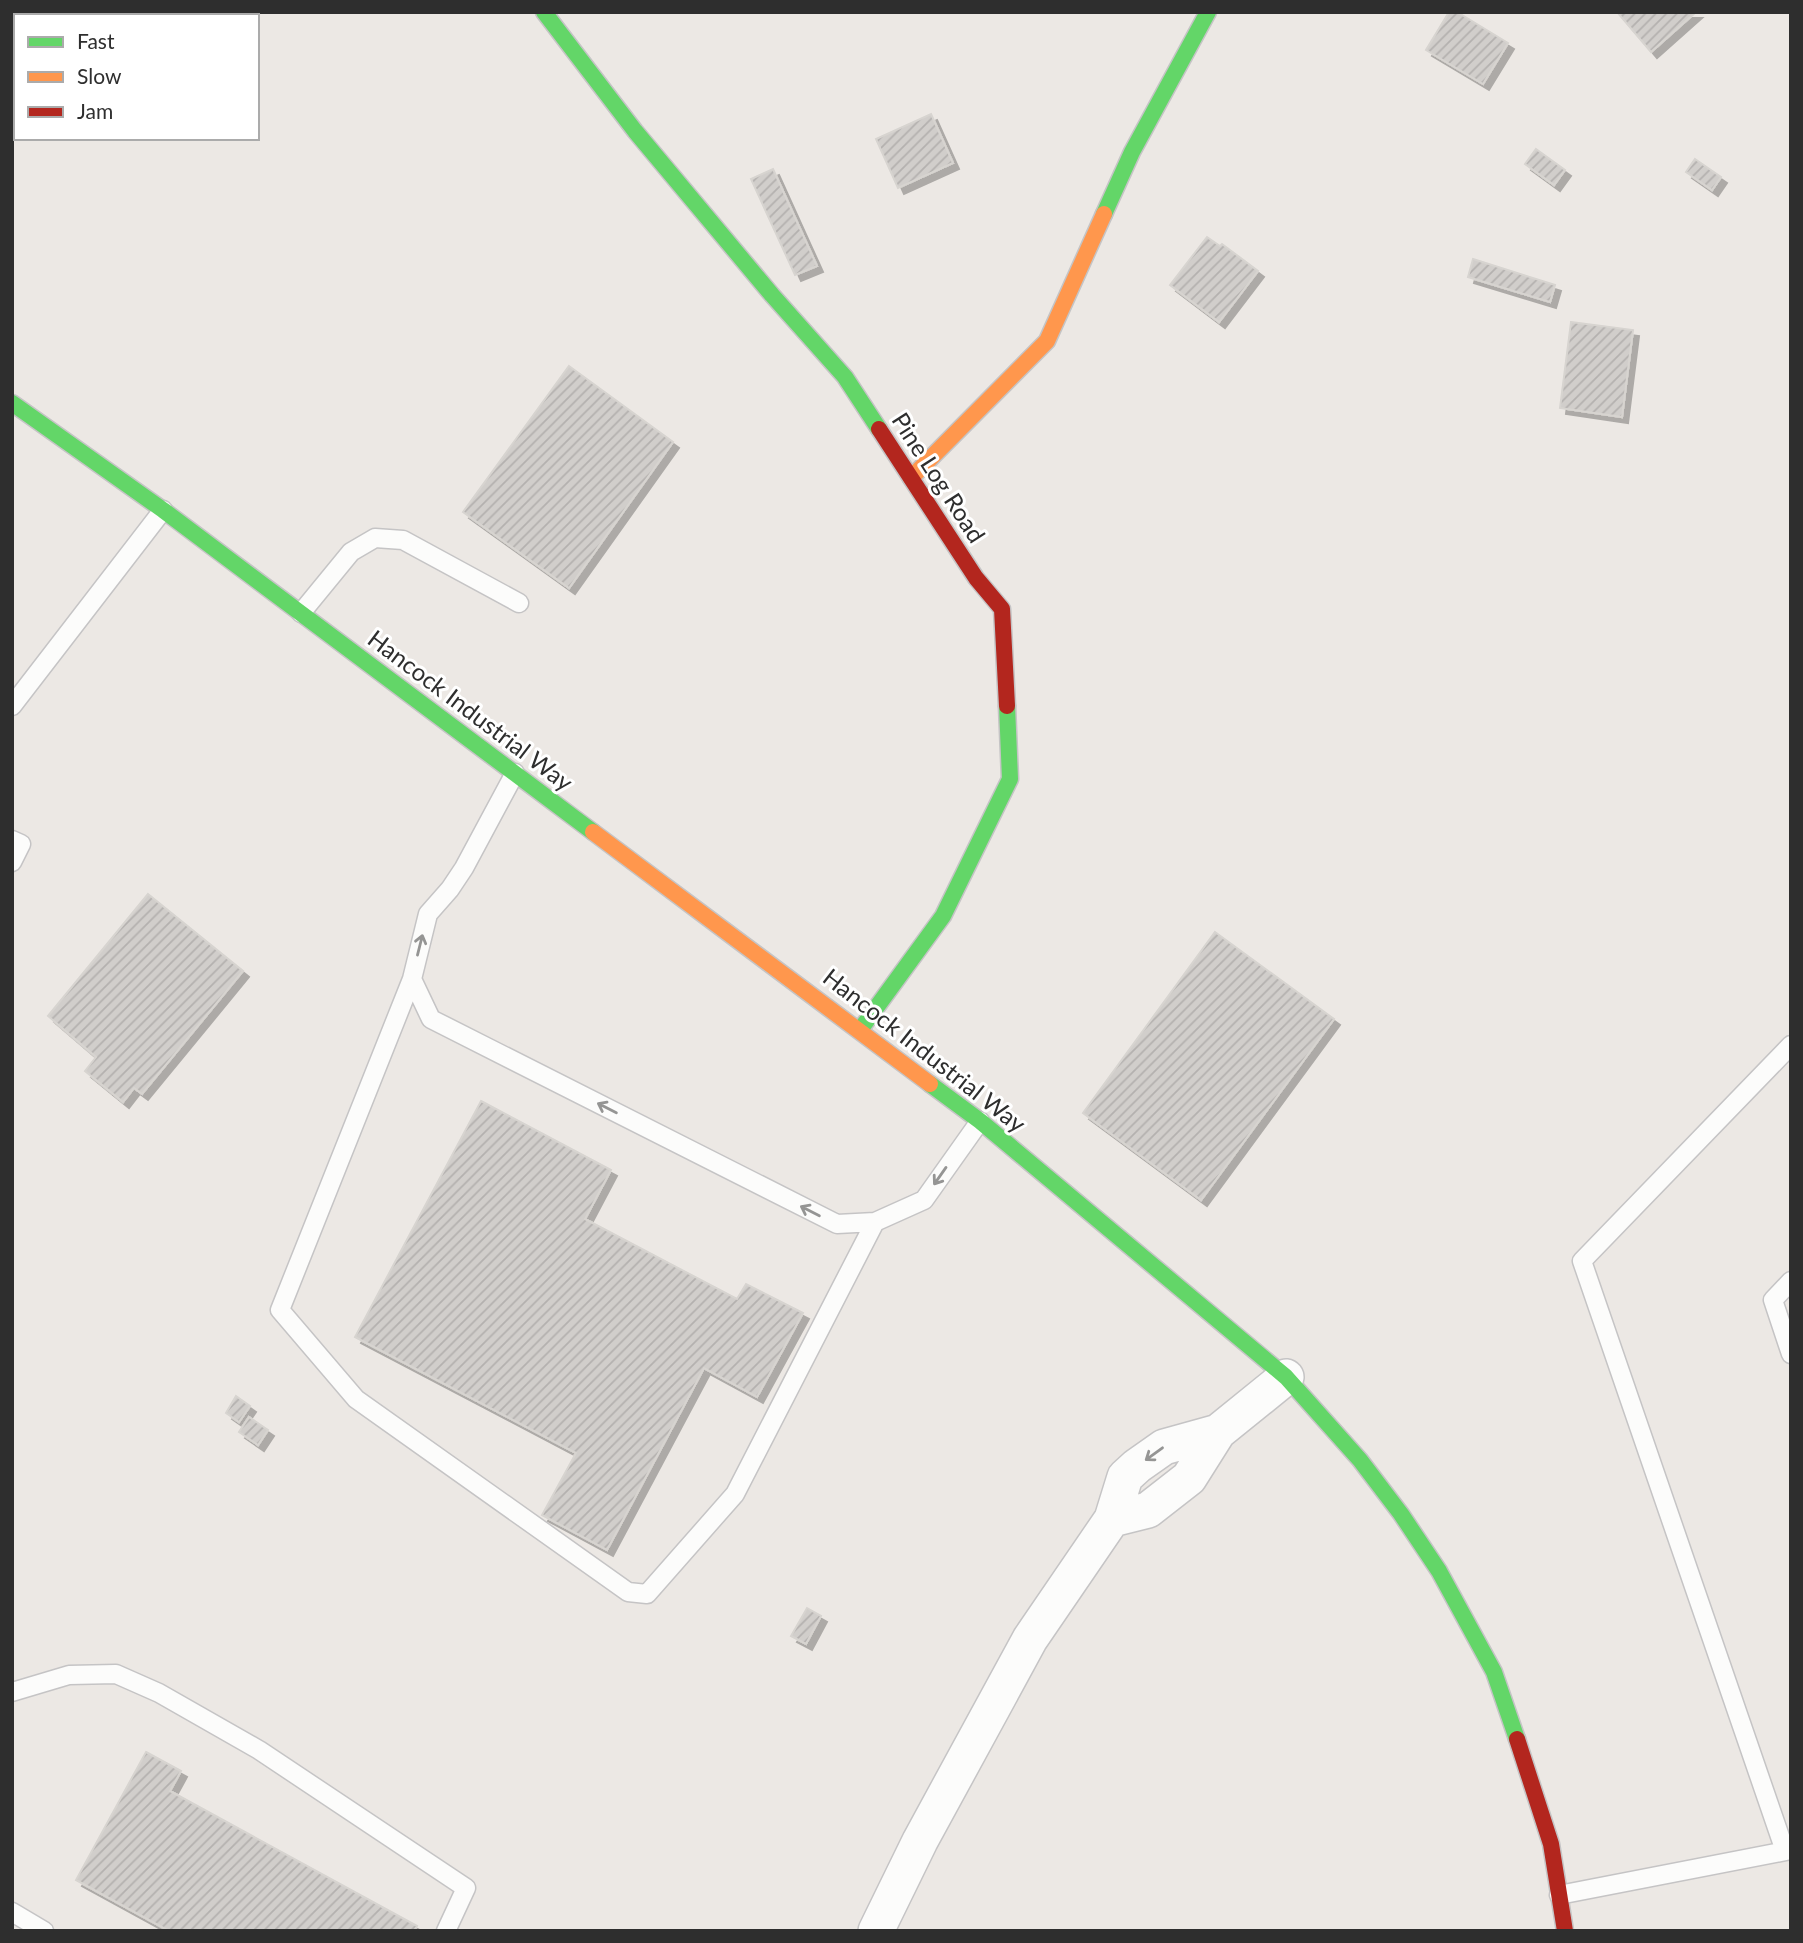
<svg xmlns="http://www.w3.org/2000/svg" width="1803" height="1943" font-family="Lato,sans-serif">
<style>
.building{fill:url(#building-hatch);stroke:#d7d4d0;stroke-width:2;filter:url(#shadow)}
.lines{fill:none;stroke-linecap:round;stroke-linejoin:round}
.lane-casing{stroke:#c5c4c5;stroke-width:21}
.street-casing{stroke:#c5c4c5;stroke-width:38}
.fast-casing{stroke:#c5c4c5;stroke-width:19}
.slow-casing{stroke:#c5c4c5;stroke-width:19}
.jam-casing{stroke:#c5c4c5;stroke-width:19}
.lane{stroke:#fcfcfb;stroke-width:18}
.street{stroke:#fcfcfb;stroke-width:35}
.fast{stroke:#63d668;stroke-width:16}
.slow{stroke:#ff974d;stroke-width:16}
.jam{stroke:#b3261e;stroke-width:16}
.oneway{stroke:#959594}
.labels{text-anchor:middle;stroke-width:6;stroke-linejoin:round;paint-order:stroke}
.street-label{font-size:24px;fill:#2e2e2e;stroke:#fff}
</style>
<defs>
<pattern id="building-hatch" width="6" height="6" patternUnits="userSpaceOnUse" patternTransform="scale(1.75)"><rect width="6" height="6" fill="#d1cecb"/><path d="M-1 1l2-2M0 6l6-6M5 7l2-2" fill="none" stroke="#b4b1af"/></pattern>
<filter id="shadow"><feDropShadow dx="6" dy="6" stdDeviation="0" flood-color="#0004"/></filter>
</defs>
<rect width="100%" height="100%" fill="#ece8e4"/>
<!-- building -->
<path class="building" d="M1449,12h8l51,31 -25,41 -57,-34z
M1617,12h79l-45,40z
M931,114l22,49 -55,25 -22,-49z
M1536,149l29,21 -11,15 -29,-21z
M1695,159l26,18 -9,13 -26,-18z
M773,169l44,97 -22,9 -44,-96z
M1207,237l13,9 2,-2 36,27 -39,51 -49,-37z
M1473,259l82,26 -5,17 -82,-25z
M1571,322l62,8 -11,87 -62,-9z
M569,366l104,76 -104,146 -106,-76z
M148,894l95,77 -101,123 -8,-6 -11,14 -38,-31 11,-14 -48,-41z
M1215,932l119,87 -133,181 -118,-87z
M481,1101l130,69 -26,49 152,80 9,-15 57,29 -46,84 -53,-29 -97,182 -65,-35 34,-62 -221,-116z
M236,1396l14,10 -11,16 -13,-9z
M249,1417l19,13 -10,15 -19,-13z
M807,1608l14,8 -15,28 -15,-8z
M146,1752l35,19 -11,20 247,135 -3,5h-245l-93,-51z"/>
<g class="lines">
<!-- lane casing -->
<g class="lane-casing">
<path id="lane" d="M301,613l50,-61 24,-14 28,2 116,63
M12,706l151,-196
M515,773l-51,95 -14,21 -22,25 -16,65 19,40 406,205 38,-2 49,-22 56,-79
M12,840l9,4 -9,18
M412,979l-132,331 76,89 272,193 19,2 88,-100 140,-272
M1791,1281l-18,19 18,54
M12,1692l57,-17 47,-1 43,19 100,57 207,138 -20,43
M1785,1851l-203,-590 209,-216
M1559,1895l232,-45
M12,1912l32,19"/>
</g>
<!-- street casing -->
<g class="street-casing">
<path id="street" d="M1218,1432l-54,15 -27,19 -12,11 -13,42 36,-9 41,-32 29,-46 68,-55
M876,1931l44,-90 110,-202 82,-120"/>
</g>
<!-- fast casing -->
<g class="fast-casing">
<path id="fast" d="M544,12l91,119 137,164 73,82 34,52
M1104,214l28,-62 76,-140
M12,403l151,107 430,322
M860,1030l83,-114 67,-137 -3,-73
M930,1084l50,37 306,256 74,83 41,54 38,57 55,101 23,67"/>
</g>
<!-- slow casing -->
<g class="slow-casing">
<path id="slow" d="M911,478l136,-137 57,-127
M593,832l337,252"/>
</g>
<!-- jam casing -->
<g class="jam-casing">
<path id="jam" d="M879,429l97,149 26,31 5,97
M1517,1739l34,105 14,87"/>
</g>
<!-- lane -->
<use href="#lane" class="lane"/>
<!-- street -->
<use href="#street" class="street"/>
<!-- fast -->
<use href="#fast" class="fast"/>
<!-- slow -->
<use href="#slow" class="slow"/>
<!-- jam -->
<use href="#jam" class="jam"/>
</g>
<!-- one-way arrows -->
<defs><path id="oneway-shaft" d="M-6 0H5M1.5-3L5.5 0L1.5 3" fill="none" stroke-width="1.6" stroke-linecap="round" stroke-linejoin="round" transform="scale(1.75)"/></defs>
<g class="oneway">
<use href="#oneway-shaft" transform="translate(420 945) rotate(-76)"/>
<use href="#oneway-shaft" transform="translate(607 1108) rotate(-153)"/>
<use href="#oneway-shaft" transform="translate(940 1176) rotate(125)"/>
<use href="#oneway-shaft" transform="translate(810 1211) rotate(-153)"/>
<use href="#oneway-shaft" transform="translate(1154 1454) rotate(144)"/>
</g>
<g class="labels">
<!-- street labels -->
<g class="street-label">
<text transform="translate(938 478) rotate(57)" y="8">Pine Log Road</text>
<text transform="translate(470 711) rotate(37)" y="8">Hancock Industrial Way</text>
<text transform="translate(924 1051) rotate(38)" y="8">Hancock Industrial Way</text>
</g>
</g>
<!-- border -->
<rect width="1803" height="1943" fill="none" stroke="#2e2e2e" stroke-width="28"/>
<!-- legend -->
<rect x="14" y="14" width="245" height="126" fill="#ffffff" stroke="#ababab" stroke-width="2"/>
<rect x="28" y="37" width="35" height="10" fill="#63d668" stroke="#ababab" stroke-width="2"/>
<text x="77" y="49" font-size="21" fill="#2e2e2e">Fast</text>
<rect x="28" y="72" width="35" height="10" fill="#ff974d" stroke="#ababab" stroke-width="2"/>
<text x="77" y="84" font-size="21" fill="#2e2e2e">Slow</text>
<rect x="28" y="107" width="35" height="10" fill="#b3261e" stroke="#ababab" stroke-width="2"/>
<text x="77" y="119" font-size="21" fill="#2e2e2e">Jam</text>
</svg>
